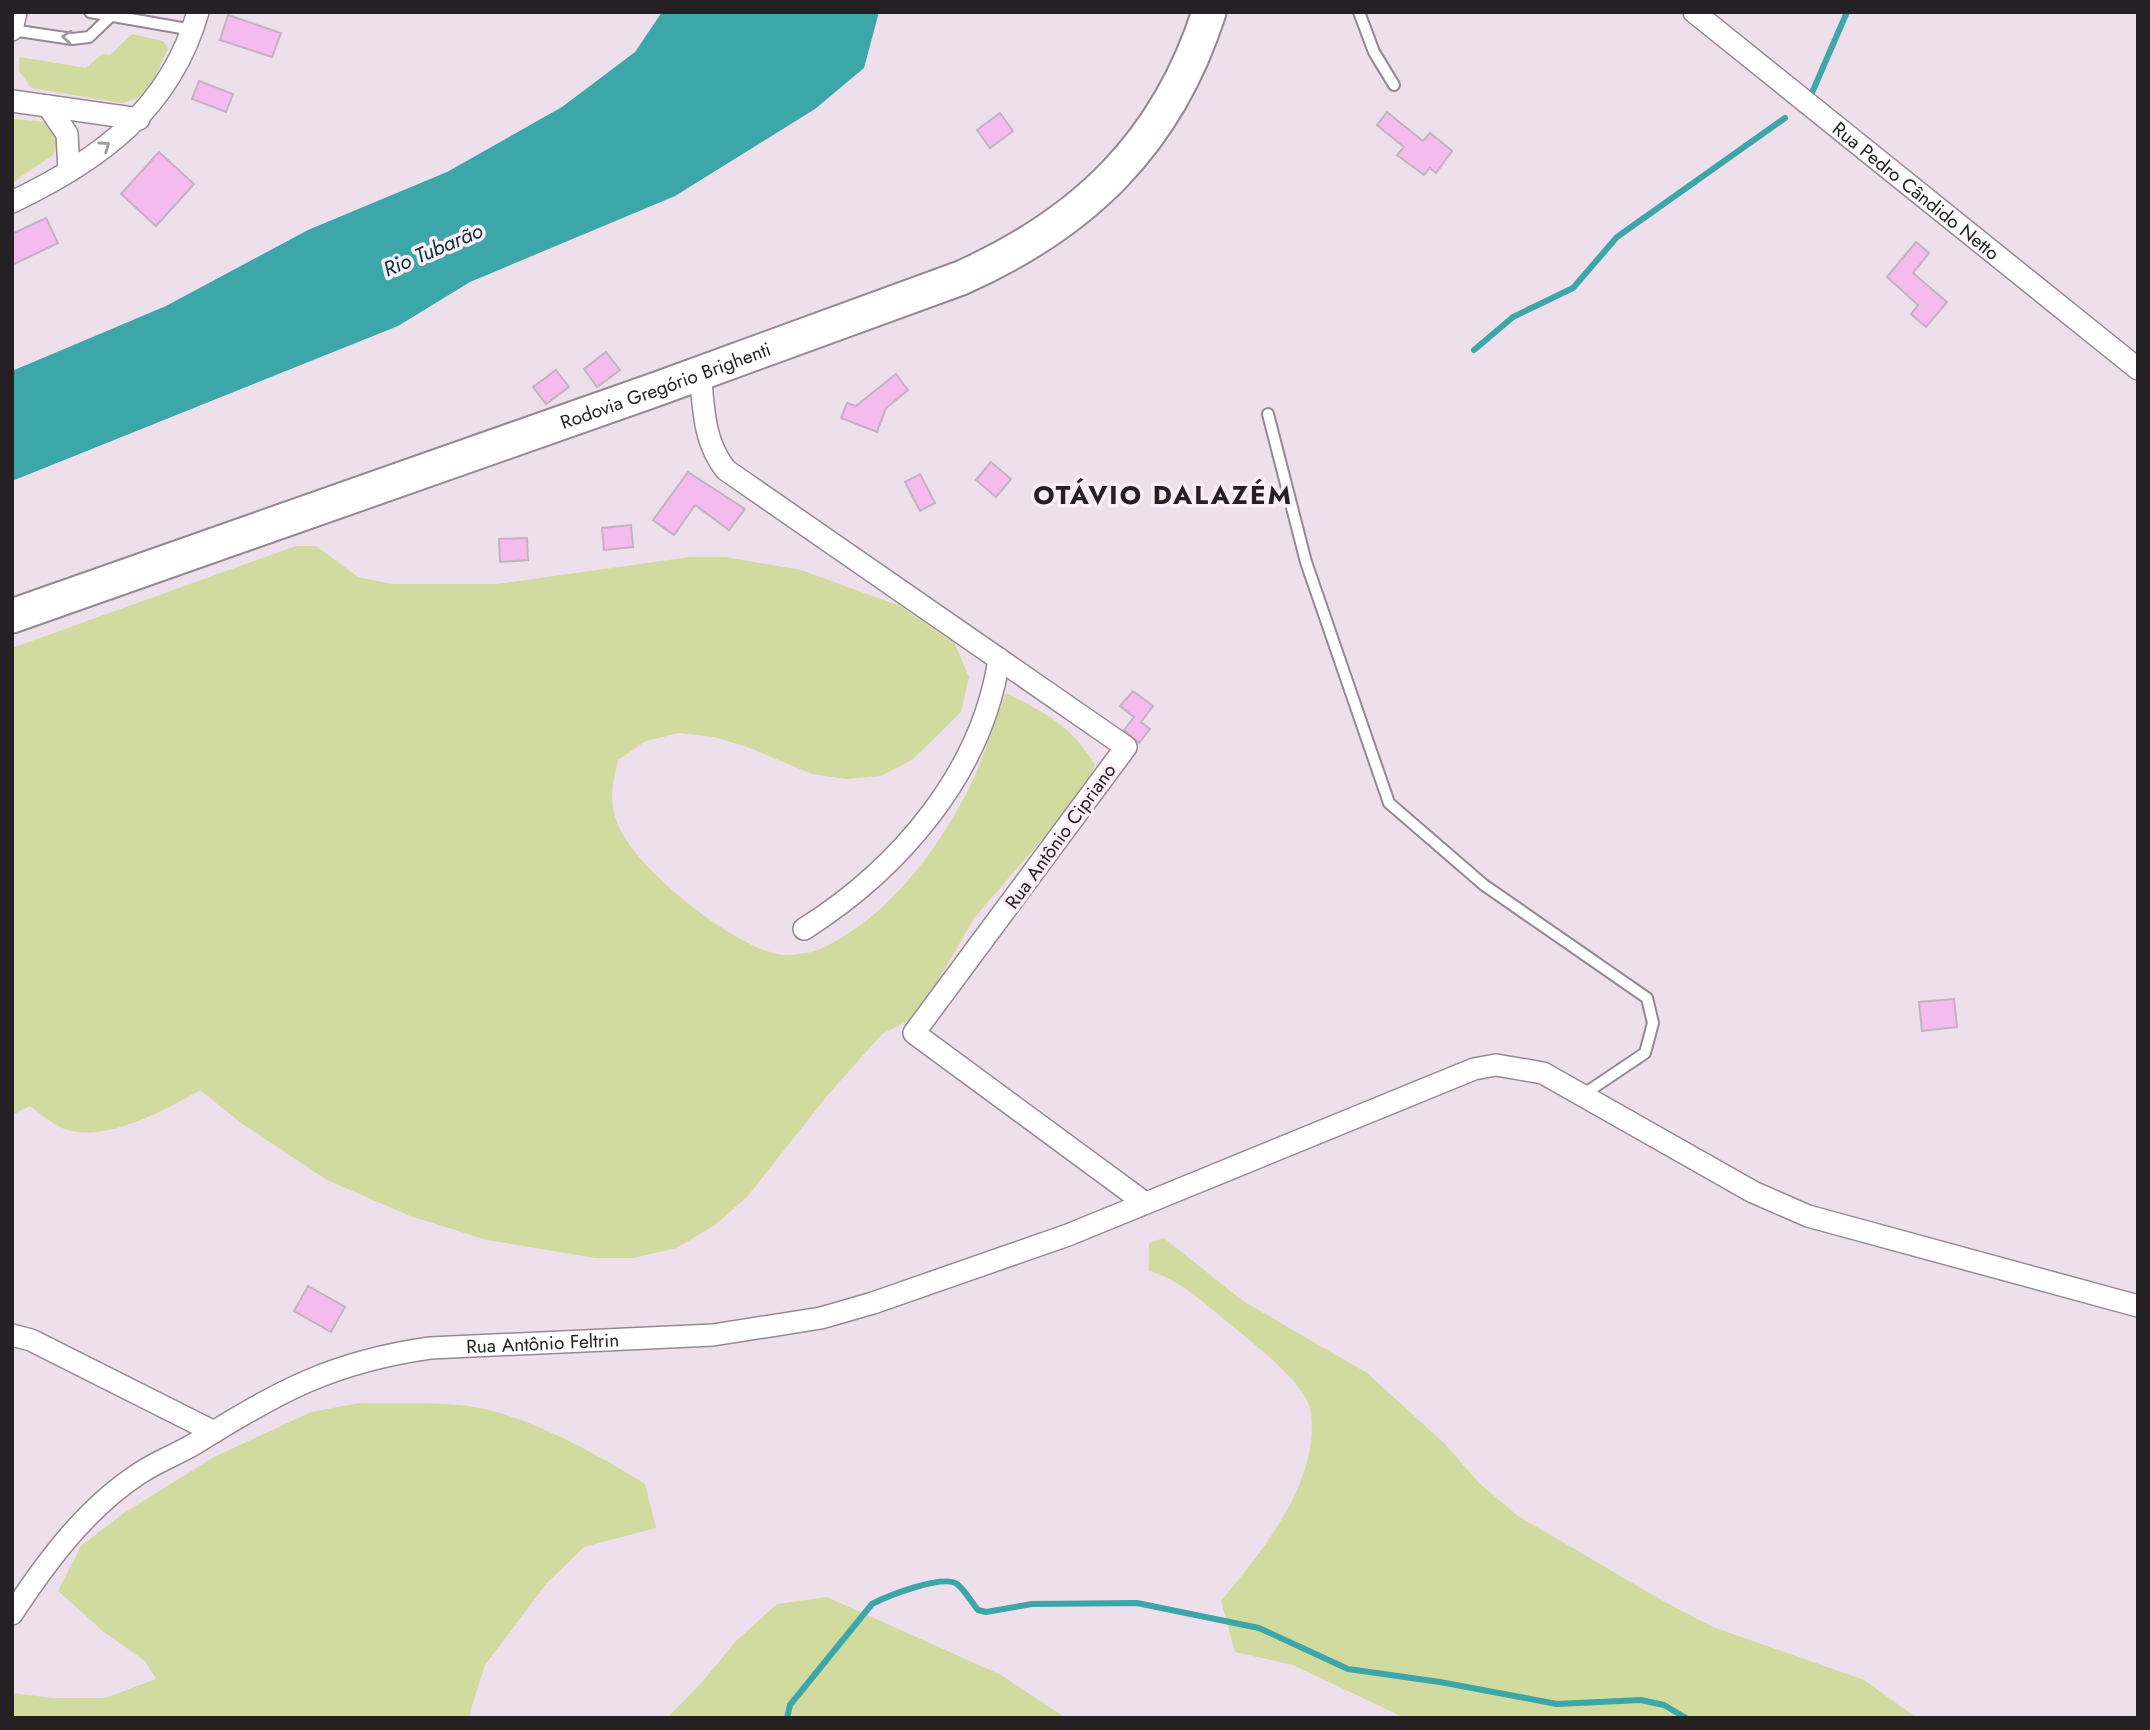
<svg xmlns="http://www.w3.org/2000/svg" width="2150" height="1730" font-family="Jost,sans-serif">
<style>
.green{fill:#d2db9f}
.water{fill:#3ca6a8}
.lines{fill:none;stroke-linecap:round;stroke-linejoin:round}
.stream{stroke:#3ca6a8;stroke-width:6}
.building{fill:#f5bbef;stroke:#c1b3bf;stroke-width:2}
.lane-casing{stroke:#958893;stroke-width:14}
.street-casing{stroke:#958893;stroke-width:24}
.primary-casing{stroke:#958893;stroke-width:37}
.lane{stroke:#fff;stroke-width:10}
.street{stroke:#fff;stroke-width:21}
.primary{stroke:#fff;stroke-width:33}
.oneway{stroke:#9d9b9c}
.labels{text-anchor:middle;stroke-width:7;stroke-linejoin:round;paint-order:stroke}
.street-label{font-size:19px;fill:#252024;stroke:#fbedf9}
.water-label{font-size:21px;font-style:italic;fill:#003132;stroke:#fbedf9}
.district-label{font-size:26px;font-weight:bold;letter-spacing:2px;fill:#252024;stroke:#fbedf9}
</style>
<rect width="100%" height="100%" fill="#eedfec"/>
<!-- green -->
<path class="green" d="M132,34l31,7 5,8c-12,24 -18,50 -46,54l-91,-15 -12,-17v-14l67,11 16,-14 8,1z
M12,119l37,3 8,20 -4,13 -41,28z
M296,546h20l42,31 34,7h105l193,-27h35l76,13 99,36 55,38 14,33 -8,35 -49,48 -31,16 -35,3 -34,-5 -65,-27 -33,-10 -35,-4 -33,8 -28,19c-6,27 -10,41 1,67 18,43 118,123 164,128 10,0 29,-2 37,-6 65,-29 115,-95 147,-157 16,-31 26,-67 39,-99 40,20 65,32 89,72l-12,27 -109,126 -40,70 -22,31 -30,15 -55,62 -80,101 -32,28 -38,23 -44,10h-38l-108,-18 -77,-24 -83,-36 -86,-57 -41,-33c-34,20 -98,55 -138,38 -11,-5 -22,-15 -32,-22l-18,9v-467z
M1164,1238l79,63 124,72 78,71 34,39 39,33 147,86 48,25 151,53 53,38h-512l-112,-53 -58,-13 -14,-51c41,-50 99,-119 90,-189 -3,-25 -51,-63 -70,-79 -30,-23 -56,-52 -92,-62v-28z
M360,1403c32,1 65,-1 98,2 59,4 137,48 187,79l11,44 -72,19 -38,37 -61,81 -15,47 1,6h-459v-25l41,5h52l51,-19 -11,-18 -41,-29 -46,-41 23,-45 43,-33 90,-56 97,-45z
M827,1597l174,78 65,43h-399l36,-37 33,-40 41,-37z"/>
<!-- water -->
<path class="water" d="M662,12h217l-15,56 -49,41 -140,87 -205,86 -72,44 -386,155v-110l154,-65 142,-76 139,-58 115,-65 73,-55z"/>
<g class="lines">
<!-- stream -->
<path class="stream" d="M1811,95l36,-83
M1474,350l39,-33 60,-29 44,-51 168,-119
M787,1718l3,-13 82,-101c15,-8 71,-30 85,-20 8,6 15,19 21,26l8,2 46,-8 105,-1 122,25 89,41 92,13 117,22 84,-4 23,5 22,13"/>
</g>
<!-- building -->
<path class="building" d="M228,15l53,18 -9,24 -52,-17z
M199,81l34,13 -7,18 -34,-13z
M1387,112l36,29 7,-8 22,18 -16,22 -6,-5 -6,7 -27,-20 7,-8 -27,-22z
M1000,113l13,18 -23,17 -13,-18z
M159,152l35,32 -38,42 -35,-32z
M46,218l12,25 -46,22v-31z
M1916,242l13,11 -16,20 34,29 -21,25 -15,-13 7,-9 -31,-28z
M606,352l14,18 -23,17 -13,-18z
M556,370l13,17 -23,17 -13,-17z
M896,374l12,16 -22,18 -9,24 -36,-14 6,-15 9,3z
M991,462l20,17 -15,18 -20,-17z
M688,472l57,37 -16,21 -34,-25 -21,30 -21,-15z
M920,474l15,29 -15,8 -15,-29z
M631,525l2,22 -29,3 -2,-22z
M527,538l1,22 -28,2 -1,-23z
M1133,691l20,15 -12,16 9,7 -11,14 -15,-13 10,-13 -14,-11z
M1954,999l3,28 -35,4 -3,-29z
M308,1286l37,21 -14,25 -37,-21z"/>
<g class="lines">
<!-- lane casing -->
<g class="lane-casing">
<path id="lane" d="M90,12l103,18
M1359,12l15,40 20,33
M12,30l60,9 17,-2 23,-22
M1268,414l38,148 83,241 95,82 163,113 6,25 -8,30 -61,41"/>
</g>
<!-- street casing -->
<g class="street-casing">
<g id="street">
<path id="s1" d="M1694,12l444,357"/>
<path d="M12,30l4,-18"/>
<path d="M12,101l127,18"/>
<path d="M48,106l19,28 2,37"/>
<path d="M12,202c88,-42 158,-93 186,-190"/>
<path d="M700,373c4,36 3,68 26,97l400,277 -212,286 231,170"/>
<path d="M804,929c95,-60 178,-156 195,-270"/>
<path d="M12,1335l19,5 183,92"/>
<path id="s2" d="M12,1614c35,-53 74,-106 128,-141 18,-12 38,-19 56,-30 83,-52 136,-81 234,-95l283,-13 108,-17 52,-15 195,-68 406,-166 22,-4 47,8 210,119 55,24 330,90"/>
</g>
</g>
<!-- primary casing -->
<g class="primary-casing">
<g id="primary">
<path id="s3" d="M12,616l645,-227 304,-111c123,-55 206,-135 248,-266"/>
</g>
</g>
<!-- lane -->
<use href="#lane" class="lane"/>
<!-- street -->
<use href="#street" class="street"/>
<!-- primary -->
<use href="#primary" class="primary"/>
</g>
<!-- one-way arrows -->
<defs><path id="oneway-chevron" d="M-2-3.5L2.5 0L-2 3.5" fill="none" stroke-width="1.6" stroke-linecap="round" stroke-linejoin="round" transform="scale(1.75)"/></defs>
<g class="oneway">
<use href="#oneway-chevron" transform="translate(67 37) rotate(-176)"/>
<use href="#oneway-chevron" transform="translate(105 146) rotate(-35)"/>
</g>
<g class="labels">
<!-- street labels -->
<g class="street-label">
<text dy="7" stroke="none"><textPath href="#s1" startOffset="285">Rua Pedro Cândido Netto</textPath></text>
<text dy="7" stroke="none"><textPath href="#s3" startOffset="693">Rodovia Gregório Brighenti</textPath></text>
<text transform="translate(1060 836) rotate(-54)" y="7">Rua Antônio Cipriano</text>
<text dy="7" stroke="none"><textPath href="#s2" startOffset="623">Rua Antônio Feltrin</textPath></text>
</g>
<!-- water labels -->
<g class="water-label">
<text transform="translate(433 250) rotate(-23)" y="7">Rio Tubarão</text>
</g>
<!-- district labels -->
<g class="district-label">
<text x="1163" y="504">OTÁVIO DALAZÉM</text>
</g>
</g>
<!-- border -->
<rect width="2150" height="1730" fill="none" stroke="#252024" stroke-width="28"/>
</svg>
